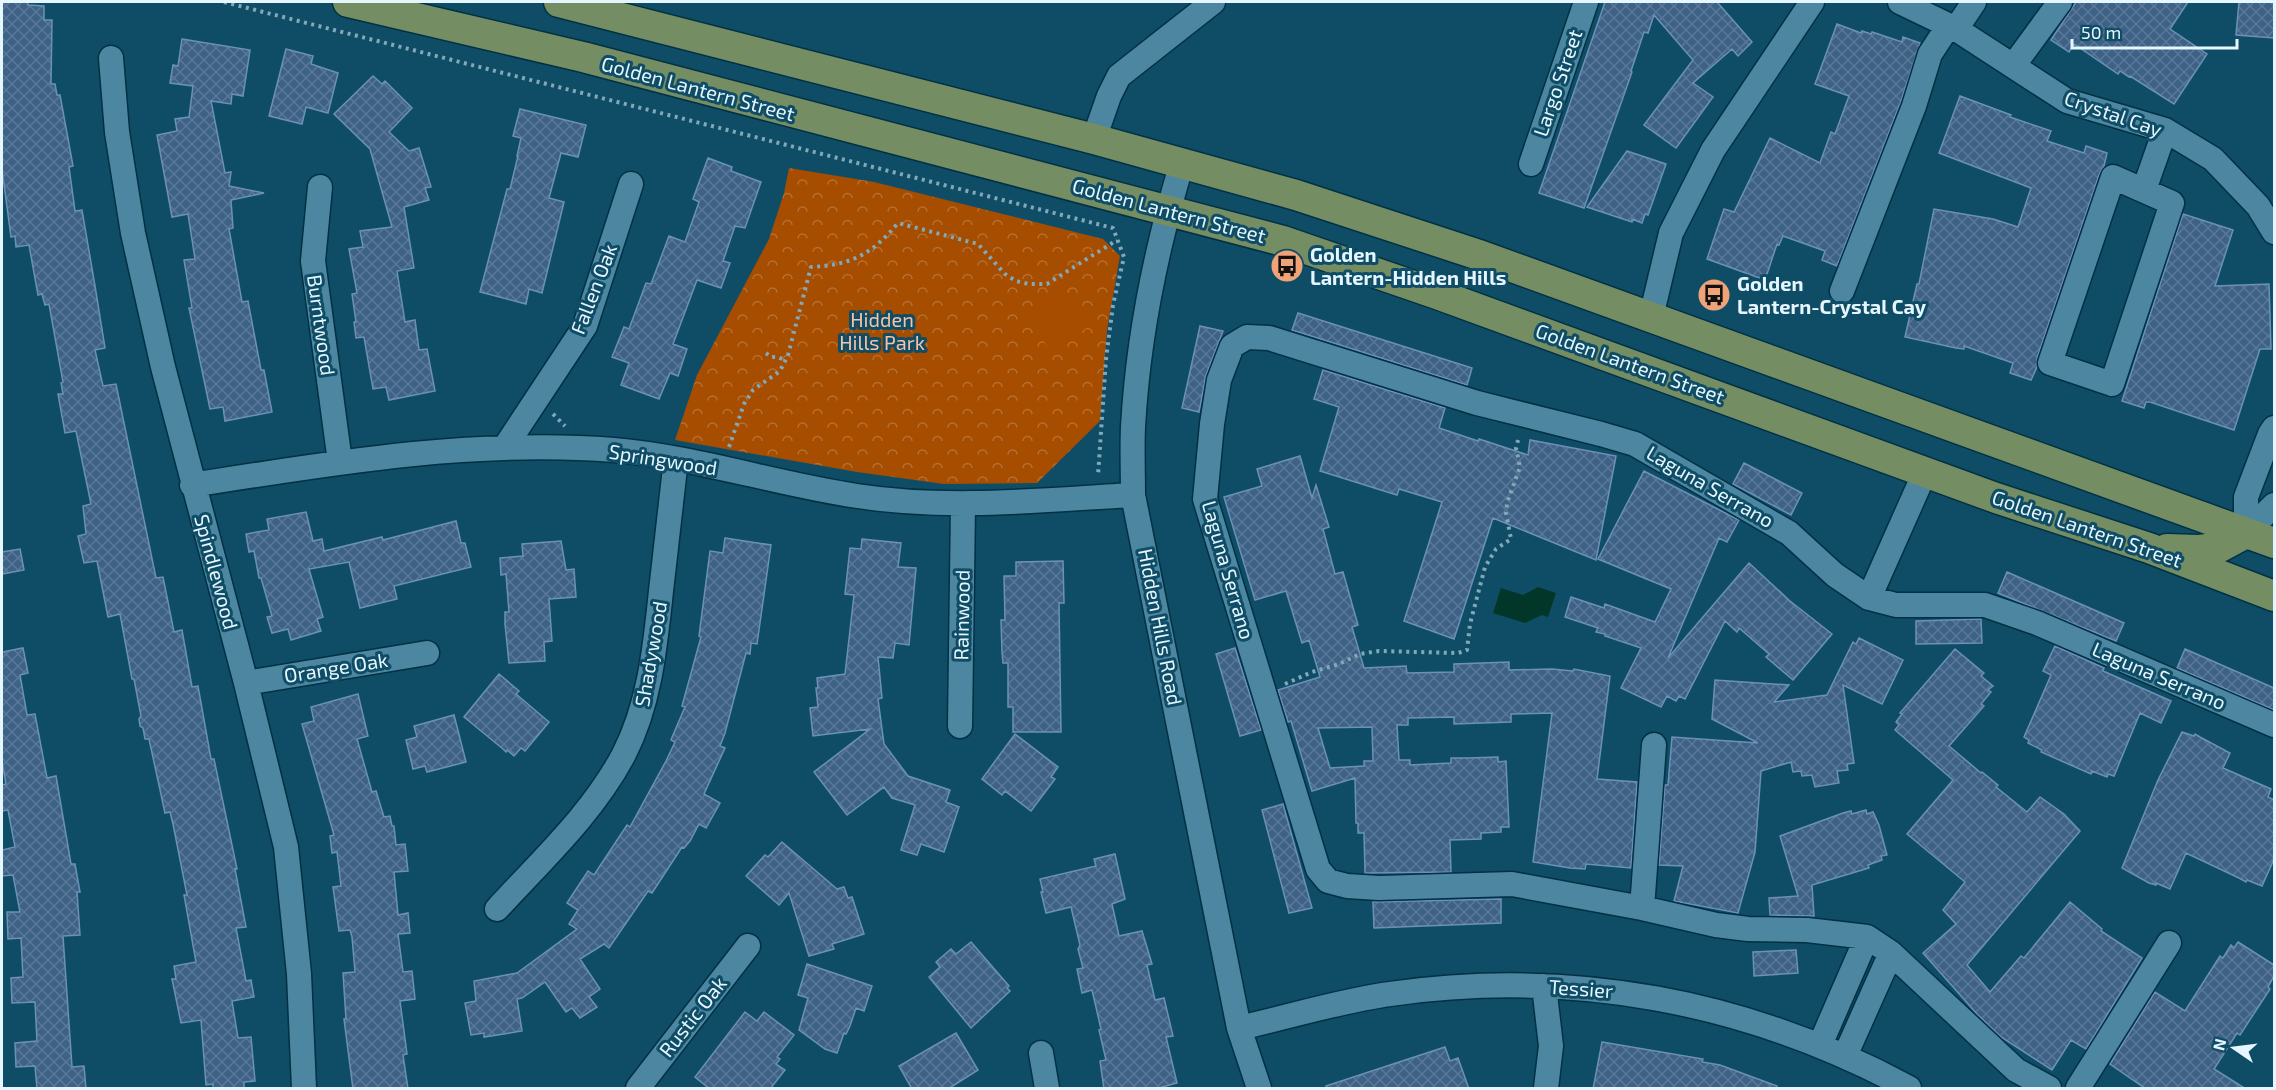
<svg xmlns="http://www.w3.org/2000/svg" width="2276" height="1090" font-family="'Exo 2',sans-serif">
<style>
.park{fill:url(#park-crowns)}
.garden{fill:#a64d00}
.water{fill:#023629}
.building{fill:url(#building-cross-hatch);stroke:#6c91b8;stroke-width:1.5;fill-rule:evenodd}
.lines{fill:none;stroke-linecap:round;stroke-linejoin:round}
.minor-casing{stroke:#023144;stroke-width:27}
.major-casing{stroke:#023144;stroke-width:33}
.path{stroke:#83a8b9;stroke-width:4;stroke-dasharray:3 4.5;stroke-linecap:butt}
.minor{stroke:#4d86a1;stroke-width:24}
.major{stroke:#758d63;stroke-width:30}
.labels{text-anchor:middle;stroke-width:6;stroke-linejoin:round;paint-order:stroke}
.street-label{font-size:20px;fill:#e5f6ff;stroke:#0f4d66}
.poi-label{font-size:20px;font-weight:bold;fill:#e5f6ff;stroke:#0f4d66;text-anchor:start}
.park-label{font-size:20px;fill:#f5c3a7;stroke:#0f4d66}
</style>
<defs>
<pattern id="park-crowns" width="20" height="18" patternUnits="userSpaceOnUse" patternTransform="scale(1.5)"><rect width="20" height="18" fill="#a64d00"/><path d="M2 6a3 3 0 1 1 6 0M12 15a3 3 0 1 1 6 0" fill="none" stroke="#b67033"/></pattern>
<pattern id="building-cross-hatch" width="8" height="8" patternUnits="userSpaceOnUse" patternTransform="scale(1.5)"><rect width="8" height="8" fill="#3e6186"/><path d="M0 0l8 8M0 8l8-8" fill="none" stroke="#5a7898"/></pattern>
</defs>
<rect width="100%" height="100%" fill="#0f4d66"/>
<!-- park -->
<path class="park" d="M789,168l85,14 229,57 17,17 -13,74 -7,91 -63,62 -93,1 -87,-12 -182,-32 22,-65 72,-136 15,-46z"/>
<!-- garden -->
<path class="garden" d="M1066,291l25,34 -40,27 -23,-35z"/>
<!-- water -->
<path class="water" d="M1538,587l18,6 -8,24 -6,-2 -17,8 -32,-10 8,-25 22,7z"/>
<!-- building -->
<path class="building" d="M2,2h26v3l16,1v14h8l-1,64h4l2,11h3l13,71 -4,1 6,44 7,-1 13,76 10,62 -10,2 8,36 13,-2 40,194 7,-1 11,55 8,-2 10,57 6,-1 13,73h3l23,110h-2l11,58 -10,1 10,53 5,-1 3,17 -22,4 6,37 13,-1 4,44 -11,1v7h-31v-5l-7,1 -5,-65 -20,3 -9,-44h4l-2,-13 22,-4 -12,-67h3l-14,-71 -3,-12 -5,1 -16,-74h-4l-2,-11 -3,-2 -1,-7 2,-3 -7,-37h-2l-12,-65 -12,3 -11,-56 -13,2 -6,-27 8,-2 -3,-28 8,-2 -15,-73 -11,2 -7,-39h5l-2,-11 2,-1 -14,-78 -4,1 -3,-11 -4,1 -9,-50 -13,2 -1,-11 -4,1 -9,-68z
M1605,2h112l35,40 -14,14 -6,-7 -39,34 20,14 -37,51 -32,-23 49,-65 -39,-45 -6,18 -4,-1 -13,39 1,1 -48,136 -45,-15z
M2076,2h112l-18,27 37,25 -33,50 -44,-28 -1,1 -9,-6 -2,3 -44,-30 -5,8 -18,-12z
M2239,2h35v36l-38,-3z
M1837,24l24,9 1,-2 9,3 1,-2 30,10 1,-5 17,6 -19,58 -64,165 -15,-6 3,-9 -42,-15 -4,9 -2,-1 -12,36 -58,-21 17,-50 10,3 36,-74 50,25 11,-31 4,2 14,-38 -34,-12z
M182,39l68,11 -7,46 -11,-2 -1,10 -20,-3 14,72 6,-1 -2,14 35,7 -33,7 2,28 -4,1 13,73 6,-1 13,69h3l8,42 -47,9 -2,-14 -13,2 -21,-101h3l-8,-48 11,-1 -7,-45 -16,3 -15,-82 20,-4 -2,-12 14,-2 4,-31 -23,-3 3,-18 5,1z
M286,49l27,7 -2,8 27,9 -10,40 -22,-6 -4,17 -33,-8z
M373,76l9,8 3,-3 27,27 -23,24 20,19 10,-3 12,39 -6,1 4,12 -25,7 10,61 -17,3 8,51 10,-2 4,30 8,-1 8,42 -46,9 -3,-13 -13,2 -9,-52 -8,1 -2,-16h2l-4,-28 5,-1 -8,-44 14,-2 -3,-16 32,-4 -22,-78 -36,-35z
M1960,96l51,19 -1,2 41,14 -4,10 37,12 2,-7 21,7 -3,13 -4,6 -63,186v9l-6,13 -21,-7 3,-10 -49,-17v3l-8,-1 -51,-11 12,-53h2l15,-75 59,10 25,8 13,-39 -92,-35z
M520,109l66,16 -8,32 -17,-4 -12,45 15,4 -22,91 -13,-4 -3,15 -46,-12 27,-103h3l8,-33h-1l4,-18 -8,-2z
M1627,151l39,13 -18,51 -3,-1 -3,9 -10,-4v3l-45,-15z
M708,158l24,9 -1,4 30,11 -16,46 -10,-2 -12,35 7,2 -9,25 -24,-8 -24,64 14,5 -9,27 -8,-3 -11,26 -38,-14 8,-22 -17,-6 12,-30 5,2 17,-46 5,1 18,-48 16,6 14,-40 -6,-3z
M2183,214l50,16 -18,56 54,-2 2,65h-11l-26,81 -84,-28h-4l-2,6 -22,-7z
M1298,313l174,55 -5,17 -175,-55z
M1200,326l23,5 -17,44 -7,37 -17,-4z
M1323,370l122,38 -6,20 39,13 1,-2 49,16 2,-15 86,16 -20,104 -103,-42 -39,121 -50,-18 38,-119 -43,-13 -2,6 -77,-24 19,-64 -25,-8z
M1300,456l12,42 4,-13 13,42 -6,2 12,45 8,-2 15,53 -6,2 12,41 42,-2 1,7 47,-1v-8l55,-2v8l43,-1 21,2 1,-2 36,7 -13,103 40,3 -6,86 -45,-4 -1,5 -15,-1 -37,-6 19,-149 -41,1v8l-57,2v-7l-46,1v7h-11l2,35h11v5l41,-2v-5h17l30,-1v5l8,-1 3,66h-8v5l-20,1v6l-31,1 1,32 -86,1 -1,-40h-6v-10h-2l-1,-45 -43,13 -21,-70 -3,1 -10,-32 42,-13 -11,-37 -7,3 -16,-52 -31,9 -31,-103 38,-11 -5,-17zM1372,727l1,34h-9v5l-34,2 -12,-40z
M1744,463l58,30 -11,22 -58,-31z
M1644,471l95,49 -12,22 -8,-4 -51,120 81,-95 41,38 42,33 -39,46 -27,-23 3,-3 -30,-26 -2,4 -12,-11 -40,78 -6,-3 -3,5 -9,-5 -6,11 -40,-19 20,-40 -36,-12v-2l-9,-2 2,-4 -33,-11 6,-20 33,11 1,-4 50,18 16,-33 -73,-30z
M306,512l7,29 9,-2 2,12 58,-14 1,3 73,-19 5,22h4l6,24 -77,19 3,13 -37,9 -11,-46 -40,7 14,48 -6,2 4,12 -30,9 -3,-11 -16,4 -5,-16 5,-1 -11,-38h-2l-5,-27 -5,1 -3,-18 23,-4 -2,-11z
M725,538l46,7 -14,99 -6,-1 -1,11 -4,-1 -21,80 -5,13 5,2 -21,46 16,9 -14,25 -7,-4 -9,17 -6,7 -2,-1 -30,46 -4,-2 -39,57 -5,-4 -24,15 20,30 -11,8 8,10 -17,11 -8,-10 -6,4 -21,-30 -23,16 -5,1 5,32 -38,6v-4l-13,2 -6,-32 11,-2 -2,-20 43,-8 60,-44 -8,-5 9,-14 -11,-7 21,-32 6,4 33,-50 3,2 36,-66 9,-19 -4,-2 2,-5 12,-28 -3,-1 19,-69 -2,-1 11,-85 13,2z
M862,539l39,4 -3,24 18,1 -7,77 -14,-2 -2,15 -15,-1 4,41 -4,1 6,45 24,32 42,14 -4,12 13,5 -15,45 -23,-8 -4,11 -16,-5 14,-45 -23,-7 -8,-11 -37,28 -33,-43 56,-43 -57,7 -3,-28 8,-1 -2,-19h2l-1,-10 28,-4 9,-79 -9,-1 5,-46 11,1z
M561,541l5,29 8,-1 2,28 -27,2 3,42 -8,1 1,19 -36,2 -4,-39v-12h4l-3,-38 -5,1 -1,-17 23,-2 -1,-12z
M20,549l4,21 -22,4v-22z
M1063,561l1,42h-5l2,129h-48v-25h-5v-44h-5l-1,-11 -1,-32h4l-1,-44h12v-14z
M2007,572l117,51 -8,18 -118,-48z
M1981,619l1,24 -66,1v-23z
M1859,638l44,22 -21,44 -39,-19 11,78 -7,1 1,6 -11,1 2,12 -24,4 -3,-12 -10,1 -1,-5 -8,1 -2,-10 -30,9 -6,81 -17,61 -64,-12 9,-35 -24,-1 6,-80h3l4,-48 86,6 -46,-24 3,-39 74,5 -15,17 53,-7 26,-53 3,2z
M2055,646l49,22 -1,3 68,30 -10,22 -21,-10 -26,63 -6,-2 -1,3 -15,-6 -1,3 -50,-22 1,-2 -14,-7 1,-3 -5,-3 27,-62 -8,-4z
M23,648l5,25 -8,2 7,40 8,-1 12,64 9,-2 15,88h4l5,28h-3l3,43 -17,1 9,131 12,-1 2,23h-49l-2,-23 -19,1 -1,-24 22,-2 -2,-39 -23,1 -1,-25 12,-1 -2,-39 -13,1 -1,-27h13l-7,-37 -11,1v-26l13,-3 -7,-37 -6,1v-26l4,-1 -4,-23v-109z
M1235,648l26,82 -21,6 -24,-82z
M1955,649l29,24 -3,3 12,10 -5,4 3,2 -10,12 3,2 -35,40 32,27 1,-1 16,13 -2,2 31,25 13,-15 24,17 16,17 -113,134 23,27 31,-36 3,2 46,-56 32,27 -1,2 41,27 -56,91 -15,-9 -19,30 -51,-33 -24,-23 -54,-61 33,-29 -13,-14 22,-28 -58,-48 46,-54 -58,-50 4,-5 -3,-3 6,-8 -2,-1z
M2185,649l89,39v22l-97,-42z
M499,674l20,17 -3,3 33,28 -24,29 -4,-3 -7,8 -7,-6 -1,2 -3,-3 -39,-32z
M358,694l10,42 -11,3 15,53 4,-1 8,26 6,-1 2,10h2l2,19 9,-1 3,27 -14,1 4,43 10,-2 2,20 -12,1 5,38 9,-1 3,28 -15,2 7,53 -4,1 5,34h-55l-9,-70h2l-3,-46 12,-1 -3,-35 -2,-7 -11,1 -6,-44 8,-1 -4,-34 -5,1 -2,-17 4,-1 -32,-111 12,-3 -3,-14z
M454,715l12,47 -39,10 -2,-6 -12,3 -7,-29 11,-3 -3,-11z
M2182,732l12,4 1,-2 5,3 30,16 -7,15 48,21 -3,8 6,3v59l-12,27 -15,-6 -1,2 -7,-4 -53,-25 -16,36 -14,-6v2l-7,-2 -27,-15 36,-88z
M1015,734l43,33 -7,10 4,2 -24,32 -26,-20 -3,4 -20,-16z
M1283,804l29,104 -23,5 -27,-103z
M1866,810l1,4 6,-2 6,13 8,30 -6,1 1,4 -14,5 1,3 -57,17 2,31 -44,-1 -1,-17 29,-2 -18,-60 63,-23 8,-2 1,3z
M782,842l55,47 7,-2 4,11 4,-1 12,37 -32,10 2,5 -25,7 -20,-63 -10,12 -33,-29 19,-21 3,2z
M1115,854l10,45 -13,5 7,32 23,-5 10,33 -5,1 8,35 9,-2 9,38 -7,1 11,46 -22,6h-51l-4,-28 6,-1 -7,-30 2,-1 -9,-39 -10,3 -5,-24 6,-1 -5,-19 2,-4 -9,-38 -25,6 -5,-21h2l-3,-13 56,-13 -2,-7z
M1501,899v24l-127,5 -1,-26z
M971,942l38,44 -2,2 3,3 -39,37 -42,-51 11,-10 -4,-5 15,-13 5,5z
M2238,942l36,23v11l-6,11 2,2 -30,46 -3,-2 -23,36 32,20h-100l-36,-25 45,-72 30,19 35,-55 3,2 8,-13 3,3z
M1796,950l2,23 -44,3 -1,-24z
M807,964l65,22 -8,25 -8,-3 -6,18 -4,8 -2,-1 -7,20 -12,-4 -26,-19 9,-32 -10,-3z
M745,1012l12,9 7,-9 30,23 -17,22 3,2 -4,5 9,6 -15,19h-60l-15,-12z
M956,1033l22,37 -30,19h-36l-13,-23z
M1602,1042l101,17 -1,3 18,3 57,21v3h-184z
M1445,1047l5,14 8,-3 11,31h-142l-1,-3z"/>
<g class="lines">
<!-- minor casing -->
<g class="minor-casing">
<path id="minor" d="M1900,2l56,27 111,72 98,29 48,29 45,47 16,26
M1956,29l18,-27
M111,58l6,74 16,101 30,134 83,316 40,164 13,127 5,114
M2013,66l47,-64
M1094,139l15,-43 10,-20 94,-74
M1182,163c-26,86 -44,174 -49,264 -1,22 0,46 0,68l106,533 20,60
M1531,164l55,-162
M2113,177l59,26 -60,181 -62,-21z
M320,187l-7,74 27,201
M2144,190l21,-60
M1842,291l72,-185 16,-52 19,-29
M1651,317l20,-84 42,-83 99,-148
M505,447l80,-121 46,-142
M192,485c139,-22 281,-46 422,-35 82,7 162,34 243,46 92,14 184,4 276,-1
M2246,533v-36l24,-63 4,-6
M2246,533l28,-28
M1869,598l56,-126
M246,683l181,-30
M960,726l3,-221
M1642,908l12,-163
M497,909c45,-49 96,-96 127,-155 26,-51 31,-107 37,-163 5,-44 10,-88 15,-132
M1544,986l7,60 -5,42
M1239,1028c50,-11 100,-27 151,-34 182,-26 358,7 519,94
M1820,1045l47,-108
M1041,1053l6,35
M1845,1056l46,-103
M638,1088l110,-142
M2049,1088l-33,-18 -125,-117 -24,-16 -60,-7 -59,-1 -32,-4 -74,-17 -130,-24 -133,4 -32,-2 -19,-5 -10,-12 -113,-370 7,-75 7,-44 13,-34 15,-9 22,1 208,65 124,31 34,10 154,89 46,42 34,23 27,7h89l52,18 237,102
M2078,1088l91,-145"/>
</g>
<!-- major casing -->
<g class="major-casing">
<path id="major" d="M348,2l235,55 700,184 154,53 559,204 153,50 125,48
M559,2l535,137 202,56 186,61 792,287
M2167,549l31,1 22,-3 26,-14"/>
</g>
<!-- path -->
<path class="path" d="M224,2l889,226 11,29 -11,48 -7,54 -8,117
M766,353l5,4h6l8,3
M553,414l12,12
M729,447l15,-43 9,-14 27,-19 8,-16 23,-88c41,-2 61,-13 87,-44l80,21 27,30 11,7 13,3h18l70,-44
M1285,684l27,-12 27,-8 21,-10 19,-3 79,2 9,-3 3,-26 15,-57 11,-18 15,-10 -5,-26 1,-10 13,-36 -4,-19 3,-12"/>
<!-- minor -->
<use href="#minor" class="minor"/>
<!-- major -->
<use href="#major" class="major"/>
</g>
<!-- icons -->
<defs>
<g id="bus-disc" transform="scale(1.725)"><circle r="9.5" fill="#efa377" stroke="#0f4d66"/><path d="M-5-6H5V4H4V6H2V4H-2V6H-4V4H-5ZM-3.5-4V0h7V-4ZM-3.5 1.2v1.5H-2V1.2ZM2 1.2v1.5H3.5V1.2Z" fill="#111"/></g>
</defs>
<g fill-rule="evenodd">
<use href="#bus-disc" x="1287" y="266"/>
<use href="#bus-disc" x="1714" y="295"/>
</g>
<g class="labels">
<!-- street labels -->
<g class="street-label">
<text transform="translate(1558 83) rotate(-71)" y="7">Largo Street</text>
<text transform="translate(698 89) rotate(15)" y="7">Golden Lantern Street</text>
<text transform="translate(2113 114) rotate(19)" y="7">Crystal Cay</text>
<text transform="translate(1169 211) rotate(15)" y="7">Golden Lantern Street</text>
<text transform="translate(594 289) rotate(-69)" y="7">Fallen Oak</text>
<text transform="translate(321 325) rotate(82)" y="7">Burntwood</text>
<text transform="translate(1630 364) rotate(20)" y="7">Golden Lantern Street</text>
<text transform="translate(663 460) rotate(9)" y="7">Springwood</text>
<text transform="translate(1710 487) rotate(30)" y="7">Laguna Serrano</text>
<text transform="translate(2087 529) rotate(19)" y="7">Golden Lantern Street</text>
<text transform="translate(1228 570) rotate(74)" y="7">Laguna Serrano</text>
<text transform="translate(216 572) rotate(75)" y="7">Spindlewood</text>
<text transform="translate(962 615) rotate(-89)" y="7">Rainwood</text>
<text transform="translate(1160 627) rotate(79)" y="7">Hidden Hills Road</text>
<text transform="translate(651 654) rotate(-80)" y="7">Shadywood</text>
<text transform="translate(336 668) rotate(-9)" y="7">Orange Oak</text>
<text transform="translate(2159 676) rotate(23)" y="7">Laguna Serrano</text>
<text transform="translate(1581 989) rotate(4)" y="7">Tessier</text>
<text transform="translate(693 1017) rotate(-52)" y="7">Rustic Oak</text>
</g>
<!-- poi labels -->
<g class="poi-label">
<text x="1310" y="262">Golden<tspan x="1310" dy="23">Lantern-Hidden Hills</tspan></text>
<text x="1737" y="291">Golden<tspan x="1737" dy="23">Lantern-Crystal Cay</tspan></text>
</g>
<!-- park labels -->
<g class="park-label">
<text x="882" y="327">Hidden<tspan x="882" dy="23">Hills Park</tspan></text>
</g>
</g>
<!-- border -->
<rect width="2276" height="1090" fill="none" stroke="#e5f6ff" stroke-width="6"/>
<!-- north arrow -->
<g transform="translate(2234 1048) rotate(284)" stroke="#0f4d66" stroke-width="4.5" paint-order="stroke">
<path d="M0-4.5L10 22L0 15L-10 22Z" fill="#e5f6ff"/>
<text y="-9" font-size="16" font-weight="bold" text-anchor="middle" fill="#e5f6ff">N</text>
</g>
<!-- scale -->
<path d="M2072 39v9h165v-9" fill="none" stroke="#e5f6ff" stroke-width="3"/>
<text x="2081" y="39" font-size="18" fill="#e5f6ff" stroke="#0f4d66" stroke-width="4.5" paint-order="stroke">50 m</text>
</svg>
